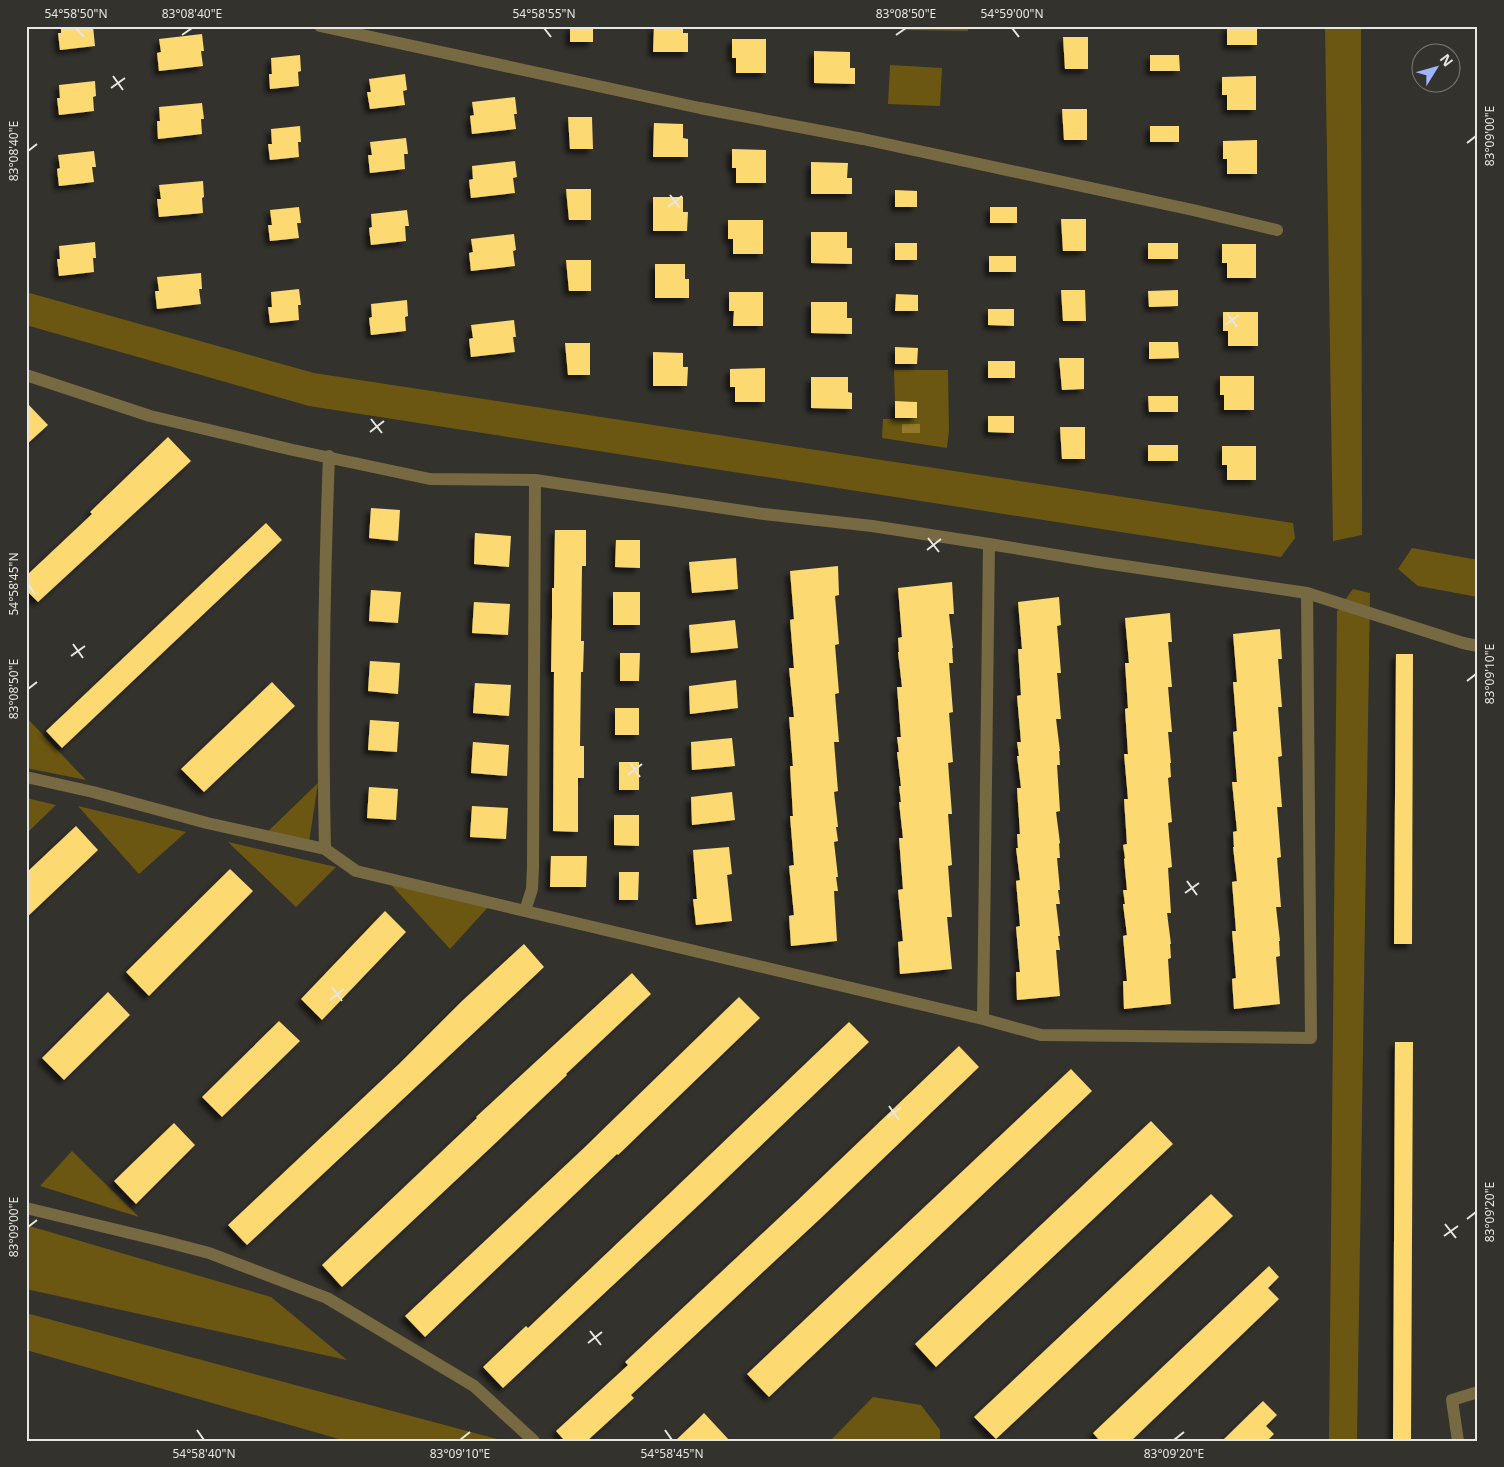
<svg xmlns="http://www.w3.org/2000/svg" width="1504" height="1467" font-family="'Noto Sans',sans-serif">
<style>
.green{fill:#6b5711}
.water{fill:#947a28}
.building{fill:#fcd971;filter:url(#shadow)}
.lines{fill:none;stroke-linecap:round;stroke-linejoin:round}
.minor{stroke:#776942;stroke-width:12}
.ticks{fill:none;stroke:#e7e6e2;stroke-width:2}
.neatline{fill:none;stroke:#e7e6e2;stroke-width:2}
.ticks-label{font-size:12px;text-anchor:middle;fill:#e7e6e2}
</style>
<defs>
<filter id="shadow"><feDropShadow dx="-4.5" dy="4.5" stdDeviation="2.5" flood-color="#0009"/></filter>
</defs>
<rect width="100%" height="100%" fill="#34322d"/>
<!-- green -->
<path class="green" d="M904,26h64v5l-64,-1z
M1325,26h36l1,509 -29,6z
M890,65l52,3 -2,38 -52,-2z
M26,292l288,81 979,150 2,15 -14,19 -972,-151 -283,-81z
M894,370h54l1,60 -2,18 -65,-10 1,-19 34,-1v-16l-22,-1z
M1412,548l66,12v37l-60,-11 -20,-17z
M1353,589l17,4 -13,848h-28l8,-830z
M26,717l60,63 -60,-12z
M318,783l-10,66 -49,-9z
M26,798l30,7 -30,29z
M78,806l108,26 -47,42z
M228,842l108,25 -40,40z
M384,877l106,28 -40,44z
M72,1151l67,66 -99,-31z
M26,1225l245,72 76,63 -321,-71z
M26,1313l471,126v2h-151l-320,-91z
M873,1397l48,8 19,25v11h-110z"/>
<!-- water -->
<path class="water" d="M902,424h18v9h-18z"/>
<!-- building -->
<path class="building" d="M61,26h32l2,20 -35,4 -2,-17h3z
M570,26h23v16h-23z
M654,26h29v7h5v19h-35z
M1227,26h30v19h-30z
M202,34l2,17h-3l2,15 -44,5 -2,-18 4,-1 -2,-13z
M1063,37h25v32h-23z
M732,39h34v34h-30v-15h-4z
M814,51l36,1v16h5v16l-41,-1z
M300,55l1,16 -3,1 1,14 -29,3 -1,-15h3l-1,-16z
M1150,55h29l1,16h-30z
M405,74l2,16 -4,1 2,14 -35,4 -3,-17h4l-2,-13z
M1256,76v34h-29v-15h-5v-18z
M95,81l1,15 -3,1 1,14 -35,4 -2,-17h3l-1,-13z
M515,97l2,17h-3l2,15 -44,5 -2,-18 4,-1 -2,-13z
M202,103l2,16h-3l1,15 -44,5 -1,-18h3l-1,-14z
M1062,109h25v31h-23z
M568,117h24l1,32h-23z
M654,123l29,1v14l5,1v18h-35z
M300,126l1,16h-3l1,15 -29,3 -2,-16h4l-1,-15z
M1150,126h29v16h-29z
M406,138l2,16h-4l1,15 -35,4 -2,-18h4l-2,-13z
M1257,140v34h-30v-15h-4v-18z
M732,149l34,1v33h-30v-15h-4z
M94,151l2,16h-4l2,15 -35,4 -2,-17 3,-1 -2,-13z
M515,161l2,16 -4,1 2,15 -44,5 -2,-18 4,-1 -1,-13z
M811,162l37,1 -1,15h5v16h-41z
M203,181l1,16 -2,1 1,15 -44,4 -2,-18h4l-2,-14z
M566,189h25v31h-22z
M895,190l22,1v16h-22z
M653,197h30v15h5l-1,19h-34z
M299,207l2,16h-4l2,15 -29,3 -2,-16h4l-2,-15z
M990,207h27v16h-27z
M407,210l2,16h-4l1,15 -35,4 -2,-17 3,-1 -1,-13z
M1061,219h25v32h-23z
M728,220h35v34h-30v-15h-5z
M811,232h36v16h5v16l-41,-1z
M514,234l2,16 -3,1 2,15 -44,5 -2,-18 4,-1 -2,-13z
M95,242l1,16h-3l1,14 -35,4 -2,-17h3l-1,-13z
M895,243h22v17h-22z
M1148,243h30v16h-30z
M1222,244h34v34h-29v-15h-5z
M989,256h27v16h-27z
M566,260h25v31h-22z
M655,264h30v15h4v19h-34z
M201,273l1,16h-3l2,15 -44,5 -2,-18h4l-2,-14z
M299,289l2,16h-3l1,15 -29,3 -2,-16h4l-1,-15z
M1061,290h24l1,31h-23z
M1178,290v16l-29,1 -1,-16z
M729,292h34v34h-30l1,-15h-5z
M896,294l22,1v16h-23z
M407,300l1,16 -3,1 1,14 -35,4 -2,-17 3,-1 -1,-13z
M811,302h36v16h5v16l-41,-1z
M988,309h26v17l-26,-1z
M1223,312h35v34h-30v-15h-5z
M514,320l2,17h-3l2,15 -44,5 -2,-18 4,-1 -2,-13z
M1149,342h29l1,16 -30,1z
M565,343h25v32h-22z
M895,347l23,1 -1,16h-22z
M653,352l30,1v14h5l-1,19h-34z
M1059,358h25v31l-22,1z
M988,361h27v17h-27z
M765,368v34h-30v-15h-5v-18z
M1220,376h34v34h-30v-15h-4z
M811,377h37v15l4,1v16l-41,-1z
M1148,396h30v16h-29z
M895,401l22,1v16h-22z
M26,402l22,23 -22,20z
M988,416h26v17l-26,-1z
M1060,427h25v32h-23z
M168,437l23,24 -153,141 -12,-12v-14l66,-62 -2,-2z
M1148,445h30v16h-30z
M1222,446h34v34h-29v-15h-5z
M371,508l29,2 -2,31 -29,-3z
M266,523l16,17 -220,208 -16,-17z
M555,530h31v36h-4l-1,75h3l-1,31h-2l-1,74h4v32h-6v54l-25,-1 1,-159h-3l1,-54v-30h2z
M475,533l36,3 -2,31 -35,-3z
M616,540h24v28l-25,-1z
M736,558l2,31 -46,4 -3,-31z
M838,566l1,29 -4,1 4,48 -4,1 4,48 -4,1 4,48h-5l4,49 -4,1 4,35h-2l2,14 -4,1 4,35h-2l2,14h-4l3,50 -46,5 -2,-30 5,-1 -5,-49 5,-1 -4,-49h3l-3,-50h3l-4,-49h5l-5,-49h5l-4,-48 4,-1 -4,-48z
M952,582l2,32h-5l4,34h-1l1,15h-4l4,49 -4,1 4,49 -5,1 4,51h-4l4,51 -4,1 4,51h-5l5,52 -52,5 -2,-32 5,-1 -5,-51 5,-1 -4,-51h4l-4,-36h2l-2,-16h2l-4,-34h2l-2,-15h4l-4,-50h5l-4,-35h1l-1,-14 4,-1 -4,-49z
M371,590l30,2 -3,31 -29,-2z
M613,592h27v33h-27z
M1059,597l2,28 -4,1 4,47h-4l4,46h-5l4,32h-1l1,14h-3l3,46 -4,1 4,31 -1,1 1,14h-3l3,32h-2l2,14h-4l4,32h-2l2,14h-4l4,46 -43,4 -1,-28h4l-4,-45 4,-1 -4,-45 4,-1 -4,-32h2l-1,-14h3l-3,-46h4l-4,-32h2l-2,-14h4l-4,-46 4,-1 -3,-46h4l-4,-47z
M474,602l36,2 -2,31 -36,-2z
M1170,613l2,29h-4l4,45h-4l4,45h-4l3,31h-1l1,14 -3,1 4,44 -4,1 4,44 -4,1 3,45h-4l4,31h-1l1,14 -3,1 3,45 -47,5 -1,-28h4l-4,-45 4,-1 -4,-31h2l-2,-14h4l-3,-31 1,-1 -2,-13 4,-1 -3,-45h4l-4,-45h4l-3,-45 3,-1 -3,-45h4l-4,-45z
M735,620l3,28 -47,5 -2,-28z
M1280,629l2,30h-4l4,48h-4l4,49 -4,1 4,50h-5l4,50 -4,1 4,49h-5l4,34h-1l1,15 -4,1 4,47 -46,5 -2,-30 4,-1 -4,-47h4l-4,-49 5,-1 -4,-34h1l-1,-15 4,-1 -5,-49h5l-4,-50 4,-1 -4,-49h4l-4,-48z
M620,653h20l-1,28h-19z
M1396,654h17l-1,290h-18z
M370,661l30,2 -2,31 -30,-3z
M736,680l2,28 -48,6 -1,-28z
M272,682l23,24 -91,86 -23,-23z
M475,683l36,2 -2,31 -36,-3z
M615,708h24v27h-24z
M370,720l29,2 -2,30 -29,-2z
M732,738l3,28 -43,4 -1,-28z
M473,742l36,3 -2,31 -36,-3z
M619,762h20v28h-20z
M369,787l29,2 -2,31 -29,-2z
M732,792l3,28 -43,5 -1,-28z
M472,806l36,2 -2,31 -36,-2z
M614,815h25v31l-25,-1z
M76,826l22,24 -72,68v-45z
M729,847l3,27 -5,1 5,46 -36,4 -3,-26h4l-4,-49z
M551,856h36l-1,31h-36z
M230,869l23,22 -104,105 -23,-24z
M619,872h20l-1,28h-19z
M385,911l21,21 -84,88 -21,-21z
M524,944l20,23 -297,278 -19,-20 171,-161 62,-62z
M632,973l19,21 -85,80 1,1 -81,77 -144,135 -20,-22 155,-147 -1,-1z
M108,992l22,23 -66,65 -22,-22z
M739,997l21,21 -142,137 -1,-1 -192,183 -20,-21 180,-169z
M279,1021l21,20 -78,76 -20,-20z
M849,1022l20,20 -167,160 -199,186 -20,-21 43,-41 2,2 140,-133z
M1395,1042h18l-2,399h-18z
M959,1046l20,21 -157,150 -191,178 3,3 -47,43h-22l-9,-10 72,-66 -3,-3 173,-162z
M1071,1069l21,22 -323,306 -22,-23z
M1151,1121l22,23 -237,223 -21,-23z
M174,1123l21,22 -59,59 -22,-23z
M1211,1194l22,22 -237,223 -22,-22z
M1269,1266l10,11 -11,11 11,11 -148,142h-31l-7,-8z
M1263,1401l14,14 -11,11 8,8 -7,7h-45z
M704,1413l26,28h-55l18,-17z"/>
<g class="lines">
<!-- minor -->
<path class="minor" d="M320,26l380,82 163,31 330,71 84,20
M26,375l124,41 143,34 137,29 105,1 229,34 108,12 117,18 -6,475
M989,544l109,18 209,31 156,50 15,3
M26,777l67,15 114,31 118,26c-3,-131 -1,-262 4,-393
M325,849l31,22 169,40 7,-22 1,-22 2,-387
M525,911l458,108 58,16 270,3 -4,-445
M26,1208l137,33 46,12 118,45 147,88 60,55
M1458,1441l-6,-41 26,-8"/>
</g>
<!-- ticks -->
<path class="ticks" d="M76,28l8,9M544,28l7,9M1012,28l7,9M182,35l10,-7M896,35l10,-7M113,76l10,14M111,88l14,-10M1467,143l9,-7M28,151l9,-7M670,195l10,13M668,207l14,-11M1227,313l10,14M1225,325l14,-10M371,419l11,14M370,432l14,-11M928,538l11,14M927,550l14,-11M28,584l7,10M73,644l10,14M71,656l14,-10M1467,681l9,-7M28,689l9,-7M630,763l10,14M628,775l14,-11M1187,881l10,14M1185,893l14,-10M332,987l10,14M330,1000l14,-11M889,1106l10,14M887,1118l14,-11M1467,1219l9,-7M1445,1224l11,14M28,1227l9,-7M1444,1236l14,-10M590,1331l11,14M588,1343l14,-11M197,1430l7,10M665,1430l7,10M460,1440l10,-8M1174,1440l10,-8"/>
<!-- border -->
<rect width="1504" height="1467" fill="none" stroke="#34322d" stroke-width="55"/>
<!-- north arrow -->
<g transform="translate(1436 68) rotate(53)"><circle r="24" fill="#34322d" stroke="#7c7a75"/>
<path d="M0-4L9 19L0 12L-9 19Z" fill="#9eb4fd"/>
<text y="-8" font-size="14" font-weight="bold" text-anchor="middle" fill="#e7e6e2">N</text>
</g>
<rect x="28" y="28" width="1448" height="1412" class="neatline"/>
<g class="ticks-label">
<text x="76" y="18">54°58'50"N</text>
<text x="192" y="18">83°08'40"E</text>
<text x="544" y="18">54°58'55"N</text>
<text x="906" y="18">83°08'50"E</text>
<text x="1012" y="18">54°59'00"N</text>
<text transform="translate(1490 136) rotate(-90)" y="4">83°09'00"E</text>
<text transform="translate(14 151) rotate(-90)" y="4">83°08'40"E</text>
<text transform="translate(14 584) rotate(-90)" y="4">54°58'45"N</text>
<text transform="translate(1490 674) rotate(-90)" y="4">83°09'10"E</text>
<text transform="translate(14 689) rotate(-90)" y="4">83°08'50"E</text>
<text transform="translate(1490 1212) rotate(-90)" y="4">83°09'20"E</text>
<text transform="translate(14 1227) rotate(-90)" y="4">83°09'00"E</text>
<text x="204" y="1458">54°58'40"N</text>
<text x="460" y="1458">83°09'10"E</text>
<text x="672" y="1458">54°58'45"N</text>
<text x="1174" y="1458">83°09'20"E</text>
</g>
</svg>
